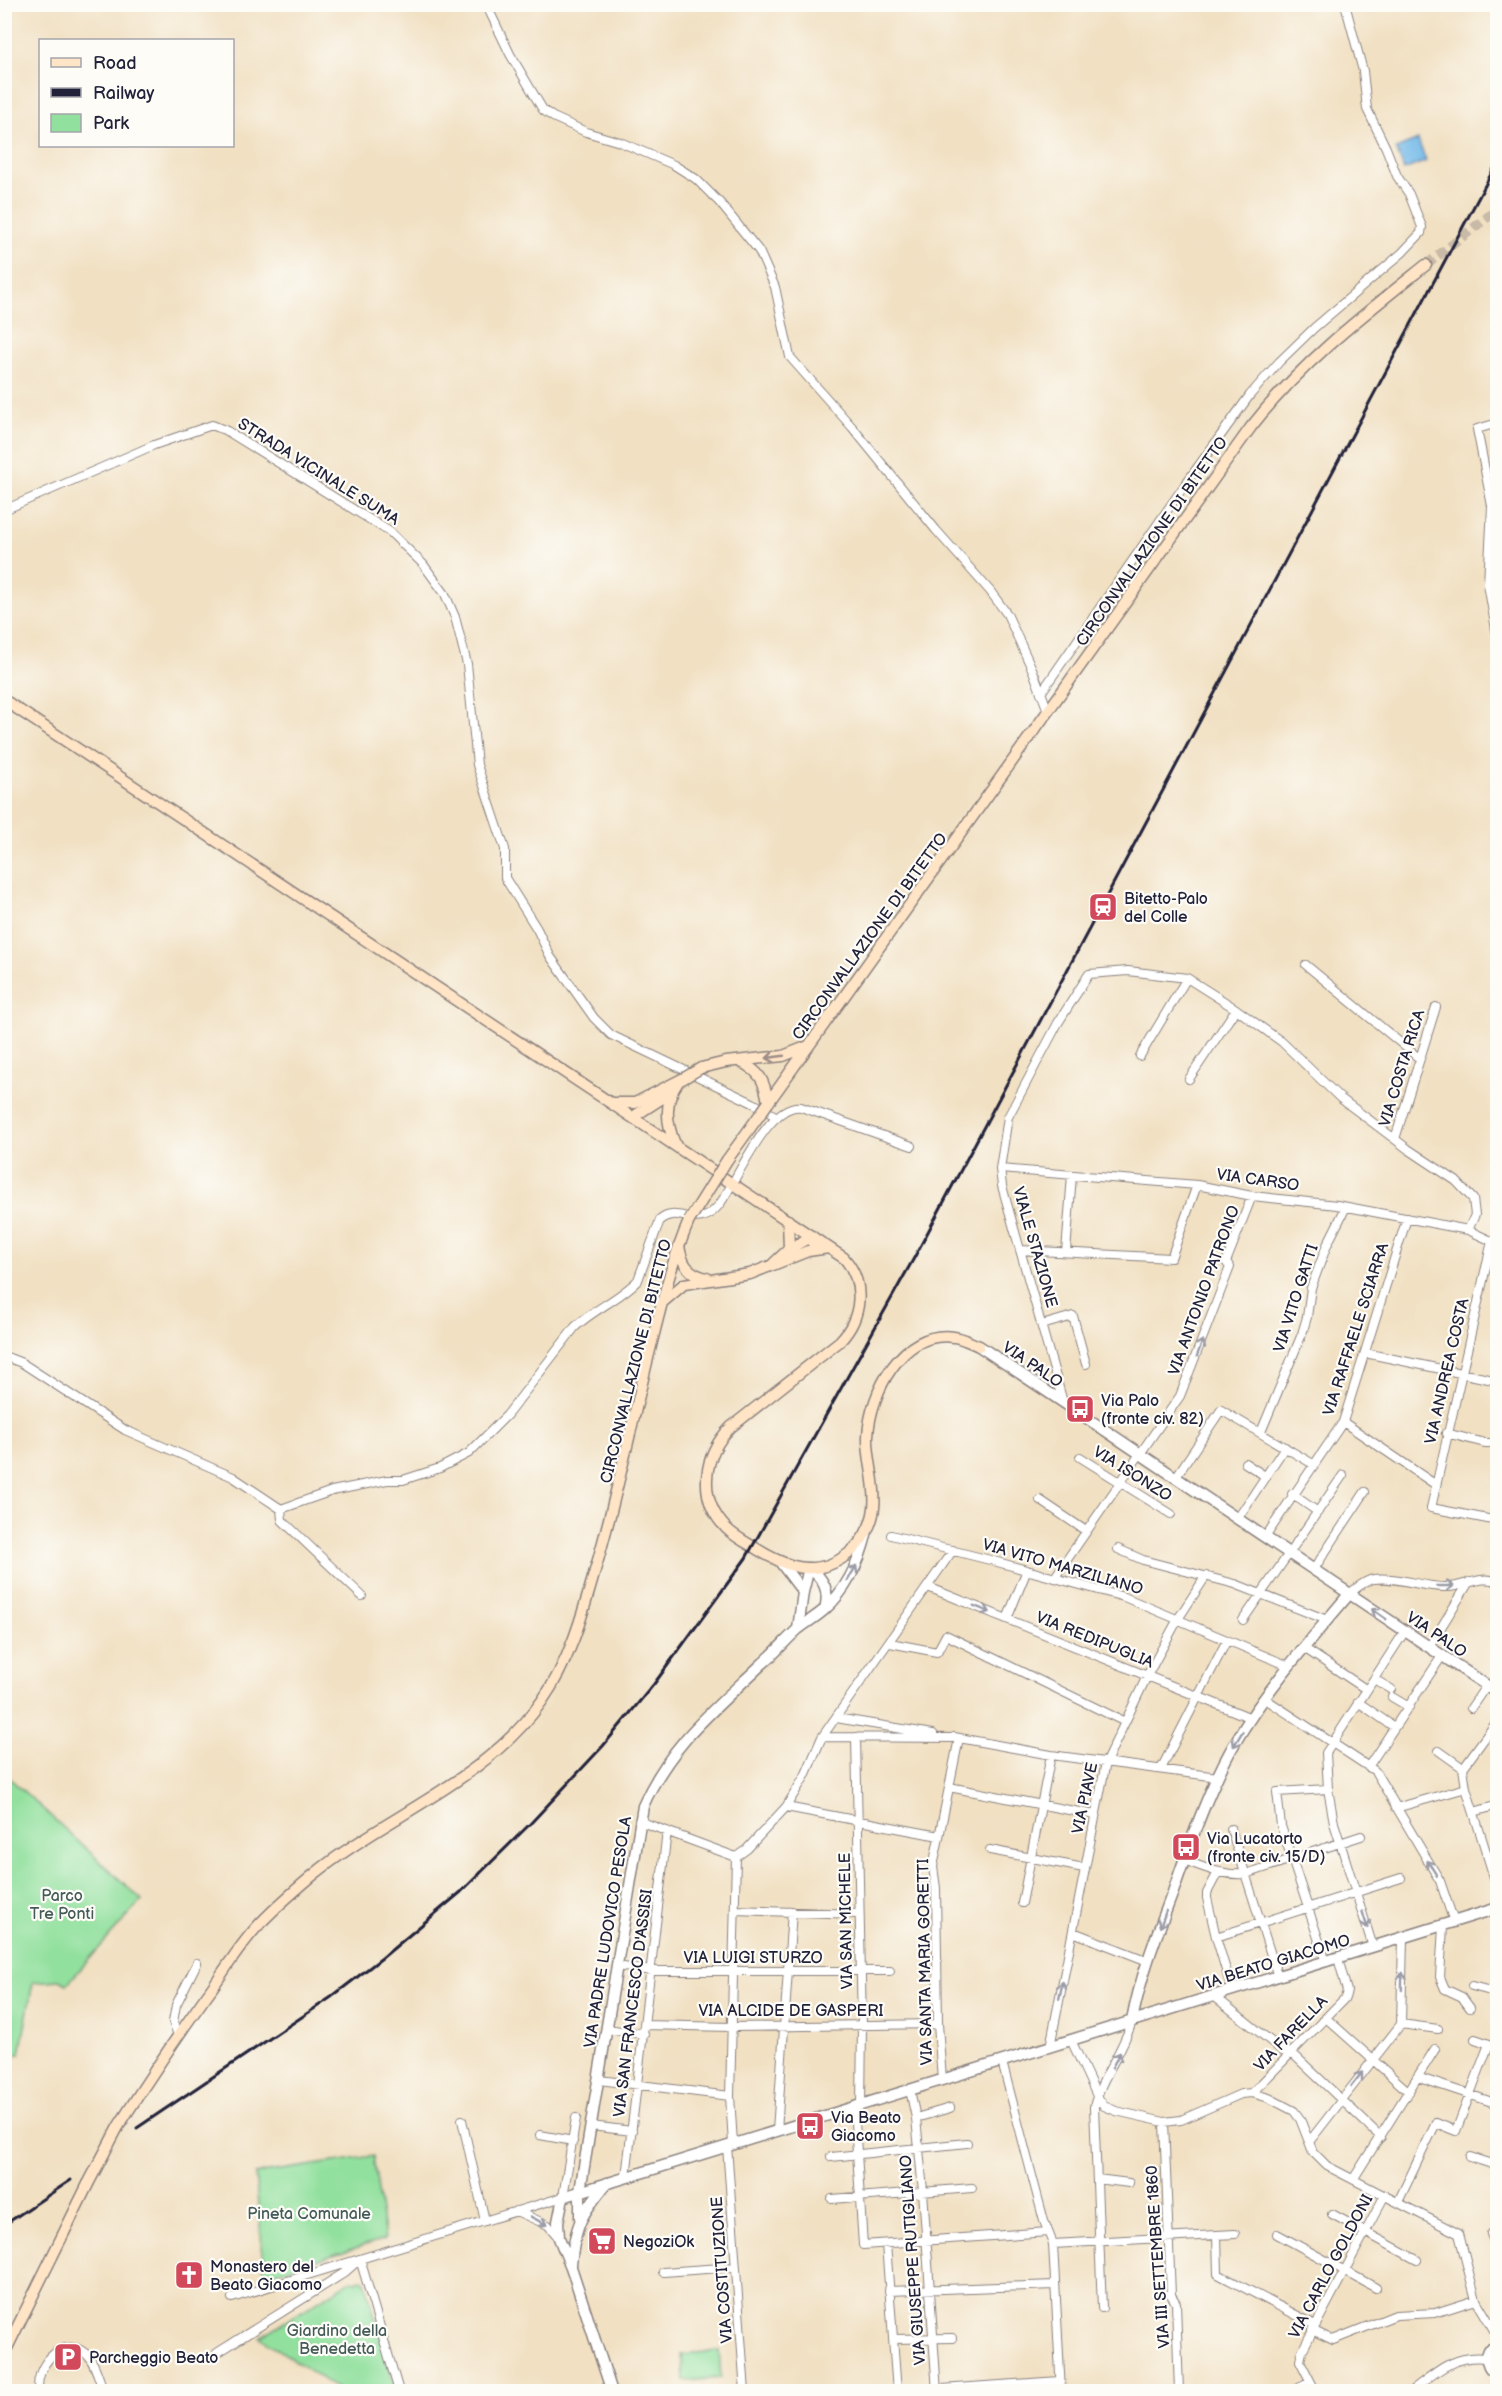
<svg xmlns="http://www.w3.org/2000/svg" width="1502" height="2396" font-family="'Balsamiq Sans',sans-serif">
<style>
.green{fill:#92e09e;stroke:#5a816c;stroke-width:1.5}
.water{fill:#70b7e7;stroke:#496c91;stroke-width:1.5}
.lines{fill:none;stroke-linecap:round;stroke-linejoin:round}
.secondary-tunnel{stroke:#c8baa7;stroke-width:10;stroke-dasharray:10 5;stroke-linecap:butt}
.minor-casing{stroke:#8a817e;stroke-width:10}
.tertiary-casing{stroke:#8a817e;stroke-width:13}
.secondary-casing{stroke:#8a817e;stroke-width:13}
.minor{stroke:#fff;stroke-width:8}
.tertiary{stroke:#fff;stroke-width:10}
.secondary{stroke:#ffe4c6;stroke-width:10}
.rail{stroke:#22223b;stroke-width:3}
.secondary-bridge-casing{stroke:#8a817e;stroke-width:13;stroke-linecap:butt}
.secondary-bridge{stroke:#ffe4c6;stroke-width:10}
.oneway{stroke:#9c8d87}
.oneway2{stroke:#9c9ca7}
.labels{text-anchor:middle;stroke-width:4.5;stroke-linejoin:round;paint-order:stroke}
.street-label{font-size:16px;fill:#22223b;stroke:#fdfcf7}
.poi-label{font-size:16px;fill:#22223b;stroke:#fdfcf7;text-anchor:start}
.park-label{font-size:16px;fill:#445b59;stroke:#fdfcf7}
</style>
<rect width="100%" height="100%" fill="#fdfcf7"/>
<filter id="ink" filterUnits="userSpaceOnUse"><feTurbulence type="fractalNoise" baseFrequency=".0167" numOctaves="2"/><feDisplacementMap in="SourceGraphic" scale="12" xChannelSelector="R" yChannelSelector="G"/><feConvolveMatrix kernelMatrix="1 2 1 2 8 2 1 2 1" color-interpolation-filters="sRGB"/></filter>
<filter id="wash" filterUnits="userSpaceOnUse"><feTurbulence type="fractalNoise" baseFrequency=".008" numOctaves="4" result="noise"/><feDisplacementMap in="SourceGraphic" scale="24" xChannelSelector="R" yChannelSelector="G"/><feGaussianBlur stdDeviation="1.35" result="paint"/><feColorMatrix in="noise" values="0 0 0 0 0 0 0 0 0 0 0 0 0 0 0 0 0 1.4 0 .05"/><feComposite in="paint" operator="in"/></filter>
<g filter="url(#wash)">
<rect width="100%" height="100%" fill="#f1e0c2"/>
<!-- green -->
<path class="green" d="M5,1774l137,126 -75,84 -8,-4 -26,2 -13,72 -15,2z
M373,2156l12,83 -120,37 -10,-102z
M361,2279l4,2 31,110h-56l-80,-54 92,-57 3,1z
M719,2351l2,27 -37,3 -2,-27z"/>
<!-- water -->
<path class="water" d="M1418,140l8,21 -22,9 -8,-21z"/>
</g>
<g filter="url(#ink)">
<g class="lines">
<!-- secondary-tunnel -->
<path class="secondary-tunnel" d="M1426,265l72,-56"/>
<!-- minor casing -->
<g class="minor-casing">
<path id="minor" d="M486,4l24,50 33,56 10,7 33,15 34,10 54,23 22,14 24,24 39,48 16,36 15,70 62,70 84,103 54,61 17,23 26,57 15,40
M1498,423l-21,6 15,77 -4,78 10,57
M4,510l150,-65 58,-20 15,6 163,101 33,32 22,30 10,23 12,47 10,101 28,84v29l32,51 13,27 44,62 17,17 142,68 24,14
M1041,693l143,-207 66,-91 29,-33 35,-34 88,-75 19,-20 1,-6 -13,-33 -12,-18 -11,-28 -19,-39 -4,-38 -18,-67
M1306,965l114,94
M1140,1056l47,-78
M1189,1079l47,-70
M1395,1139l41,-132
M1000,1169l197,16
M1492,1241l-61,267 67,13
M1020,1250l151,8 26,-73 55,11 85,9 131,25
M1066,1252l6,-77
M1042,1325l31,-9 13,48
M1365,1353l133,28
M4,1356l18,7 103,67 108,47 48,32 51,-18 55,-11h16l37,-12 29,-15 38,-38 68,-88c19,-18 45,-28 63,-47l22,-60c18,-16 37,13 59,-15 18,-23 48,-102 82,-98l111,39
M1063,1402l-61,-216 -2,-17 8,-52 50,-94 31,-49 39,-3 59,7 49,31 46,33 58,56 68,51 48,32 17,18 2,16 -7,15 30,14
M1343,1422l93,63
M1261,1432l41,-98 5,-17 4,-29 16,-43 19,-38
M1446,1433l39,10h13
M1080,1457l91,57
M1245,1463l20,13
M1176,1477l45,-67 92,54
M1292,1494l26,18
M1040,1500l46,31
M281,1509l1,11 80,76
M1238,1518l47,-71
M891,1535l99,25 134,37 165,69
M1266,1536l77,-114 64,-204
M1118,1549l25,11 92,24 92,36
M1314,1569l51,-77
M1055,1577l125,-181 50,-129 -4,-5 26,-66
M928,1587l323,131
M1350,1593c7,-5 15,-13 24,-14 25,-3 49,9 74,8 16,0 34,-13 50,-5
M1007,1619l20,-49
M1243,1620l100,-145
M890,1643l47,9 9,-17 179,87
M1429,1647l40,-65
M1304,1648l63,42
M1374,1679l17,10
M1392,1697l17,10
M1264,1698l111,73 65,110 14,41
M1358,1702l36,25
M1471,1708l15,-22
M836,1718l97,16
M822,1737l137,1 -26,129 3,21 2,136 4,56
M856,1737l6,289 -1,79
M954,1737l97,18 167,22
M1439,1751l24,17
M1368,1767l74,-111
M1463,1768l3,20 32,102
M1463,1768l35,-48
M1161,1769l66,-129
M949,1787l146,28
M786,1807l153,29
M1396,1808l70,-20
M1474,1812l24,-7
M639,1821l97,36
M1231,1829l47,148
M990,1850l94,18
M736,1857l11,-8 39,-42 19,-31 17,-39 131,-187
M1184,1860c21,8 39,16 62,14l115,-38
M1218,1872l-11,21v5l9,39 16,53
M1022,1903l29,-148
M735,1910l124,4
M1443,1926l-3,51 5,12 17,8 8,11
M1073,1932l75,29
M1216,1937l185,-59
M1373,1947l-39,-124 -6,-34 -2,-36 79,-122
M1326,1962l-45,-136 -4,-34 51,-3
M616,1966l36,5h238
M1472,1986l26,7
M1214,1996l69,55 9,2 89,84
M1326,2018l83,74
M1401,2024l2,-86
M1401,2024l37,5
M645,2025l86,2 207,-3
M606,2029l38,5
M178,2035l-5,-13 3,-17 21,-42
M1475,2039l23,8
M1071,2040l26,56 7,10 12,5 48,11 17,-2 60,-26 11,-1 17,5 25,13 6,8 13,33 14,14 132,68 17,66 22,37
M1050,2047l56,-285 41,-86 31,-57 28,-43
M1002,2062l42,159 9,23 8,148
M1417,2077l81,27
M599,2080l131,16
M910,2090l6,28 7,73 14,201
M1252,2093l93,-95 2,-7 -9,-33
M854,2107l9,138 185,-13
M916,2118l34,-10
M462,2120l23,101
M1164,2122l7,173 5,8 3,89
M591,2126l41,5
M777,2131l15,-220
M540,2135l33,6
M1309,2142l92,-118
M733,2144l-3,-48 6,-239
M727,2146l18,246
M831,2157l136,-14
M1470,2157l28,9
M626,2177l41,-346
M1354,2178l81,-129
M1097,2179l32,4
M832,2199l140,-11
M1398,2202l38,-79 20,8 33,-87
M516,2211l32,14 11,13
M1332,2214l85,46
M1277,2234l99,54
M1491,2234l7,16
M1217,2235l1,39 97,51
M886,2244l11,148
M1053,2244l182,-10
M663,2272l73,-5
M889,2291l166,-6
M232,2298l331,-101 13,-79
M1102,2308l-8,-201c7,-30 29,-55 38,-86
M1312,2330l21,10 63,-25 39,-2 41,-13
M893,2339l59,-1
M217,2353l127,-80 16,-14 38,129
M39,2392c-6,-24 23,-58 46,-39 10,8 14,27 19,39
M898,2392l162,-11
M1293,2392l16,-11
M1316,2392l-16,-31 2,-10 83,-156
M1410,2392c25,-19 43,-38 76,-34"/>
</g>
<!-- tertiary casing -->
<g class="tertiary-casing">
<path id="tertiary" d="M979,1346l519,347
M781,1563l22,29 -5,37
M803,1592l6,-24c15,11 21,23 16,41
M1132,2021c8,-44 25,-87 41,-129 17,-49 37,-107 63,-151 32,-54 74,-100 114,-148
M580,2218v-27l63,-385c27,-62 71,-96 119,-142 13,-11 24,-24 36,-35 9,-7 18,-12 26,-19 24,-21 36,-49 43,-79
M571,2265c4,-40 10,-51 36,-82
M1498,2346l-9,4 -3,8 4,11 8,3
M612,2392l-41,-125 -12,-29 -1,-16 5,-25 935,-289
M1497,2392l1,-4"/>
</g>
<!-- secondary casing -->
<g class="secondary-casing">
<path id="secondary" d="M4,700l840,558c22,25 18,60 -4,83l-109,86c-28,28 -34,71 -5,101 8,8 17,13 26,18 31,20 63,34 96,8 14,-11 24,-28 26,-46 3,-24 -7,-48 -6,-72 2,-43 34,-107 86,-99 9,1 17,6 25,9
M739,1061c21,10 26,20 29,42
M701,1068l25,-6 57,-6 23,-9
M613,1103h22l49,-25
M768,1103l483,-676c51,-65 111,-111 175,-162
M633,1117l37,-24
M675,1144c-9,-22 -11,-42 3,-62
M727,1160l34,-47
M679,1246c3,18 9,28 28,32
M789,1249l23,-13v6
M773,1264l16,-15 -1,-29
M664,1301l20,-17 66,-10 58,-23 21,-3
M118,2127c30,-47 61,-94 94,-139 14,-20 27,-41 43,-59 17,-19 37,-36 57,-53 74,-61 173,-94 230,-175 28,-40 41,-88 54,-134 21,-72 36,-145 54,-217 11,-44 21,-87 39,-129
M4,2354l84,-170"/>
</g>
<!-- minor -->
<use href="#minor" class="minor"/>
<!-- tertiary -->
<use href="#tertiary" class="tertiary"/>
<!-- secondary -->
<use href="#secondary" class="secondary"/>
<!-- rail -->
<path class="rail" d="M137,2128l193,-130 52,-40 79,-66 69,-68 73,-78 51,-62 92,-126 168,-300 584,-1097
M4,2225l67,-45"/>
<!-- secondary-bridge casing -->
<g class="secondary-bridge-casing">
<path id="secondary-bridge" d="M684,1078l17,-10
M761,1113l7,-10
M689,1221l38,-61
M88,2184l30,-57"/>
</g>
<!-- secondary-bridge -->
<use href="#secondary-bridge" class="secondary-bridge"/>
</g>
<!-- one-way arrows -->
<defs><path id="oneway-shaft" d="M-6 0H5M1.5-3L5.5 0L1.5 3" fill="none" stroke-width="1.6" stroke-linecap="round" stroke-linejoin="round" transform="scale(1.5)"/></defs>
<use class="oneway" href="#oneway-shaft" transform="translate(775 1057) rotate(172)"/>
<g class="oneway2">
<use href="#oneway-shaft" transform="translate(1200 1348) rotate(-69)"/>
<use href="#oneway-shaft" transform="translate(852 1573) rotate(-60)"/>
<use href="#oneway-shaft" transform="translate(1445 1586)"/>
<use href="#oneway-shaft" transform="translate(982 1609) rotate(22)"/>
<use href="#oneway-shaft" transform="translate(1379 1614) rotate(-145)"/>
<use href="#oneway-shaft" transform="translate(1238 1739) rotate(121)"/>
<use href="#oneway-shaft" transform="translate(1432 1868) rotate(-122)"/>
<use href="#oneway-shaft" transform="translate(1163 1919) rotate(110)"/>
<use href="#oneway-shaft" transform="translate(1365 1920) rotate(73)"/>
<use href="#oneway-shaft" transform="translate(1402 1981) rotate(-89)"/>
<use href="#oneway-shaft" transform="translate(1061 1990) rotate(-78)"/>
<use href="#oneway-shaft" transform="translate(1116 2060) rotate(-62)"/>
<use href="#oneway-shaft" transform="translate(1357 2079) rotate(-52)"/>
<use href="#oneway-shaft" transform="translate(539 2221) rotate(27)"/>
</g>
</g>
<!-- icons -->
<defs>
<g id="station-square" transform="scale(1.5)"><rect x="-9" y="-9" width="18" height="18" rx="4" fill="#d1495b" stroke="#fdfcf7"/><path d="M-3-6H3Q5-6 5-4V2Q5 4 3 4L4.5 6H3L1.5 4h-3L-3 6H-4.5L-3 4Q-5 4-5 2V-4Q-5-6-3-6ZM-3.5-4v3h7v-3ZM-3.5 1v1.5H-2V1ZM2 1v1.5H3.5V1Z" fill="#fff"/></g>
<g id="bus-square" transform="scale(1.5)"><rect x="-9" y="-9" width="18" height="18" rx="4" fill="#d1495b" stroke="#fdfcf7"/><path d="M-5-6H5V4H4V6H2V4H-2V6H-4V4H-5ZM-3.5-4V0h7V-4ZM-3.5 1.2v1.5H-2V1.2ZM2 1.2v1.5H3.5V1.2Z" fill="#fff"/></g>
<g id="supermarket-square" transform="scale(1.5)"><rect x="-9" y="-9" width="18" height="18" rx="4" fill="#d1495b" stroke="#fdfcf7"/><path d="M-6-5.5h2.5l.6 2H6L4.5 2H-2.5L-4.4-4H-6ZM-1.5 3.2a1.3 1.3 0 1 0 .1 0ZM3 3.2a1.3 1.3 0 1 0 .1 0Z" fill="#fff"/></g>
<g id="church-square" transform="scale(1.5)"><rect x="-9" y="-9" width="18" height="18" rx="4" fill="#d1495b" stroke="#fdfcf7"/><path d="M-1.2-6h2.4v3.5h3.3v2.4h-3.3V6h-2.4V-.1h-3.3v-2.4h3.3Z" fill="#fff"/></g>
<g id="parking-square" transform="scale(1.5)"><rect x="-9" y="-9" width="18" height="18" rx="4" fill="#d1495b" stroke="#fdfcf7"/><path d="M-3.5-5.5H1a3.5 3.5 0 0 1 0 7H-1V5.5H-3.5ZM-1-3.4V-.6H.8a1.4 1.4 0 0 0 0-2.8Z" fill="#fff"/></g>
</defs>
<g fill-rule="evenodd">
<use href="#station-square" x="1103" y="907"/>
<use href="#bus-square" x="1080" y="1409"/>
<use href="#bus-square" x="1186" y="1847"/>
<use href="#bus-square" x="810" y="2126"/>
<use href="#supermarket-square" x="602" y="2241"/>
<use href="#church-square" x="189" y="2275"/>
<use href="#parking-square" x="68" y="2357"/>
</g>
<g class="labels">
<!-- street labels -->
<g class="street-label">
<text transform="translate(319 471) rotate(32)" y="6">STRADA VICINALE SUMA</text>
<text transform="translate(1151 541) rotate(-55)" y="6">CIRCONVALLAZIONE DI BITETTO</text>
<text transform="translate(869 936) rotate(-54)" y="6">CIRCONVALLAZIONE DI BITETTO</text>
<text transform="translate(1401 1068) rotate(-73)" y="6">VIA COSTA RICA</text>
<text transform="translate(1258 1179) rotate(8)" y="6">VIA CARSO</text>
<text transform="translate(1036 1247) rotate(74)" y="6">VIALE STAZIONE</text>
<text transform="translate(1203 1290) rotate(-70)" y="6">VIA ANTONIO PATRONO</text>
<text transform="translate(1295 1298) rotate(-72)" y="6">VIA VITO GATTI</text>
<text transform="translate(1355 1329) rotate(-72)" y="6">VIA RAFFAELE SCIARRA</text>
<text transform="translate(635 1361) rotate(-76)" y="6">CIRCONVALLAZIONE DI BITETTO</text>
<text transform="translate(1033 1364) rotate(34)" y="6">VIA PALO</text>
<text transform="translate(1446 1371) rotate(-77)" y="6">VIA ANDREA COSTA</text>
<text transform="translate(1133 1473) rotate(32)" y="6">VIA ISONZO</text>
<text transform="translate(1063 1566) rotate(16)" y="6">VIA VITO MARZILIANO</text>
<text transform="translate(1437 1634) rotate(34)" y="6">VIA PALO</text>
<text transform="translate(1095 1639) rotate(22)" y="6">VIA REDIPUGLIA</text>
<text transform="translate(1084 1798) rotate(-78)" y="6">VIA PIAVE</text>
<text transform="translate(845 1921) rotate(-91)" y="6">VIA SAN MICHELE</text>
<text transform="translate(607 1932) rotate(-81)" y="6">VIA PADRE LUDOVICO PESOLA</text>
<text x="753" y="1963">VIA LUIGI STURZO</text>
<text transform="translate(924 1962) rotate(-91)" y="6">VIA SANTA MARIA GORETTI</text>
<text transform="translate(1273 1962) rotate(-17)" y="6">VIA BEATO GIACOMO</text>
<text transform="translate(632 2003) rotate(-83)" y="6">VIA SAN FRANCESCO D'ASSISI</text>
<text x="791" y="2016">VIA ALCIDE DE GASPERI</text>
<text transform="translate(1290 2033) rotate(-46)" y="6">VIA FARELLA</text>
<text transform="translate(1157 2257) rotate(-94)" y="6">VIA III SETTEMBRE 1860</text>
<text transform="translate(912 2260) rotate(-94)" y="6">VIA GIUSEPPE RUTIGLIANO</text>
<text transform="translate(1330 2266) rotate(-62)" y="6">VIA CARLO GOLDONI</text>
<text transform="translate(721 2270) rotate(-94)" y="6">VIA COSTITUZIONE</text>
</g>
<!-- poi labels -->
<g class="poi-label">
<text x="1124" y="904">Bitetto-Palo<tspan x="1124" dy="18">del Colle</tspan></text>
<text x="1101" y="1406">Via Palo<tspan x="1101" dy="18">(fronte civ. 82)</tspan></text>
<text x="1207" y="1844">Via Lucatorto<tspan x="1207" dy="18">(fronte civ. 15/D)</tspan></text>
<text x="831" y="2123">Via Beato<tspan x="831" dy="18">Giacomo</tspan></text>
<text x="623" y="2247">NegoziOk</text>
<text x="210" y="2272">Monastero del<tspan x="210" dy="18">Beato Giacomo</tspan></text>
<text x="89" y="2363">Parcheggio Beato</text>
</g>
<!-- park labels -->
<g class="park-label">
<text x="62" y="1901">Parco<tspan x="62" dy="18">Tre Ponti</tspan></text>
<text x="309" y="2219">Pineta Comunale</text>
<text x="337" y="2336">Giardino della<tspan x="337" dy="18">Benedetta</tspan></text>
</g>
</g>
<!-- margin -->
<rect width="1502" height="2396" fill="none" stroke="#fdfcf7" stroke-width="24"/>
<!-- legend -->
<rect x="39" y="39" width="195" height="108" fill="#fdfcf7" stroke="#a5a5ac" stroke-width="1.5"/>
<rect x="51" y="58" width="30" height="9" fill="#ffe4c6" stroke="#a5a5ac" stroke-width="1.5"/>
<text x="93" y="69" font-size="18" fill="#22223b">Road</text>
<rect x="51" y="88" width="30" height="9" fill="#22223b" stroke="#a5a5ac" stroke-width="1.5"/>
<text x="93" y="99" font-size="18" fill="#22223b">Railway</text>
<rect x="51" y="114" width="30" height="18" fill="#92e09e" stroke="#a5a5ac" stroke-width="1.5"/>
<text x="93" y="129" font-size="18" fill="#22223b">Park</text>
</svg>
